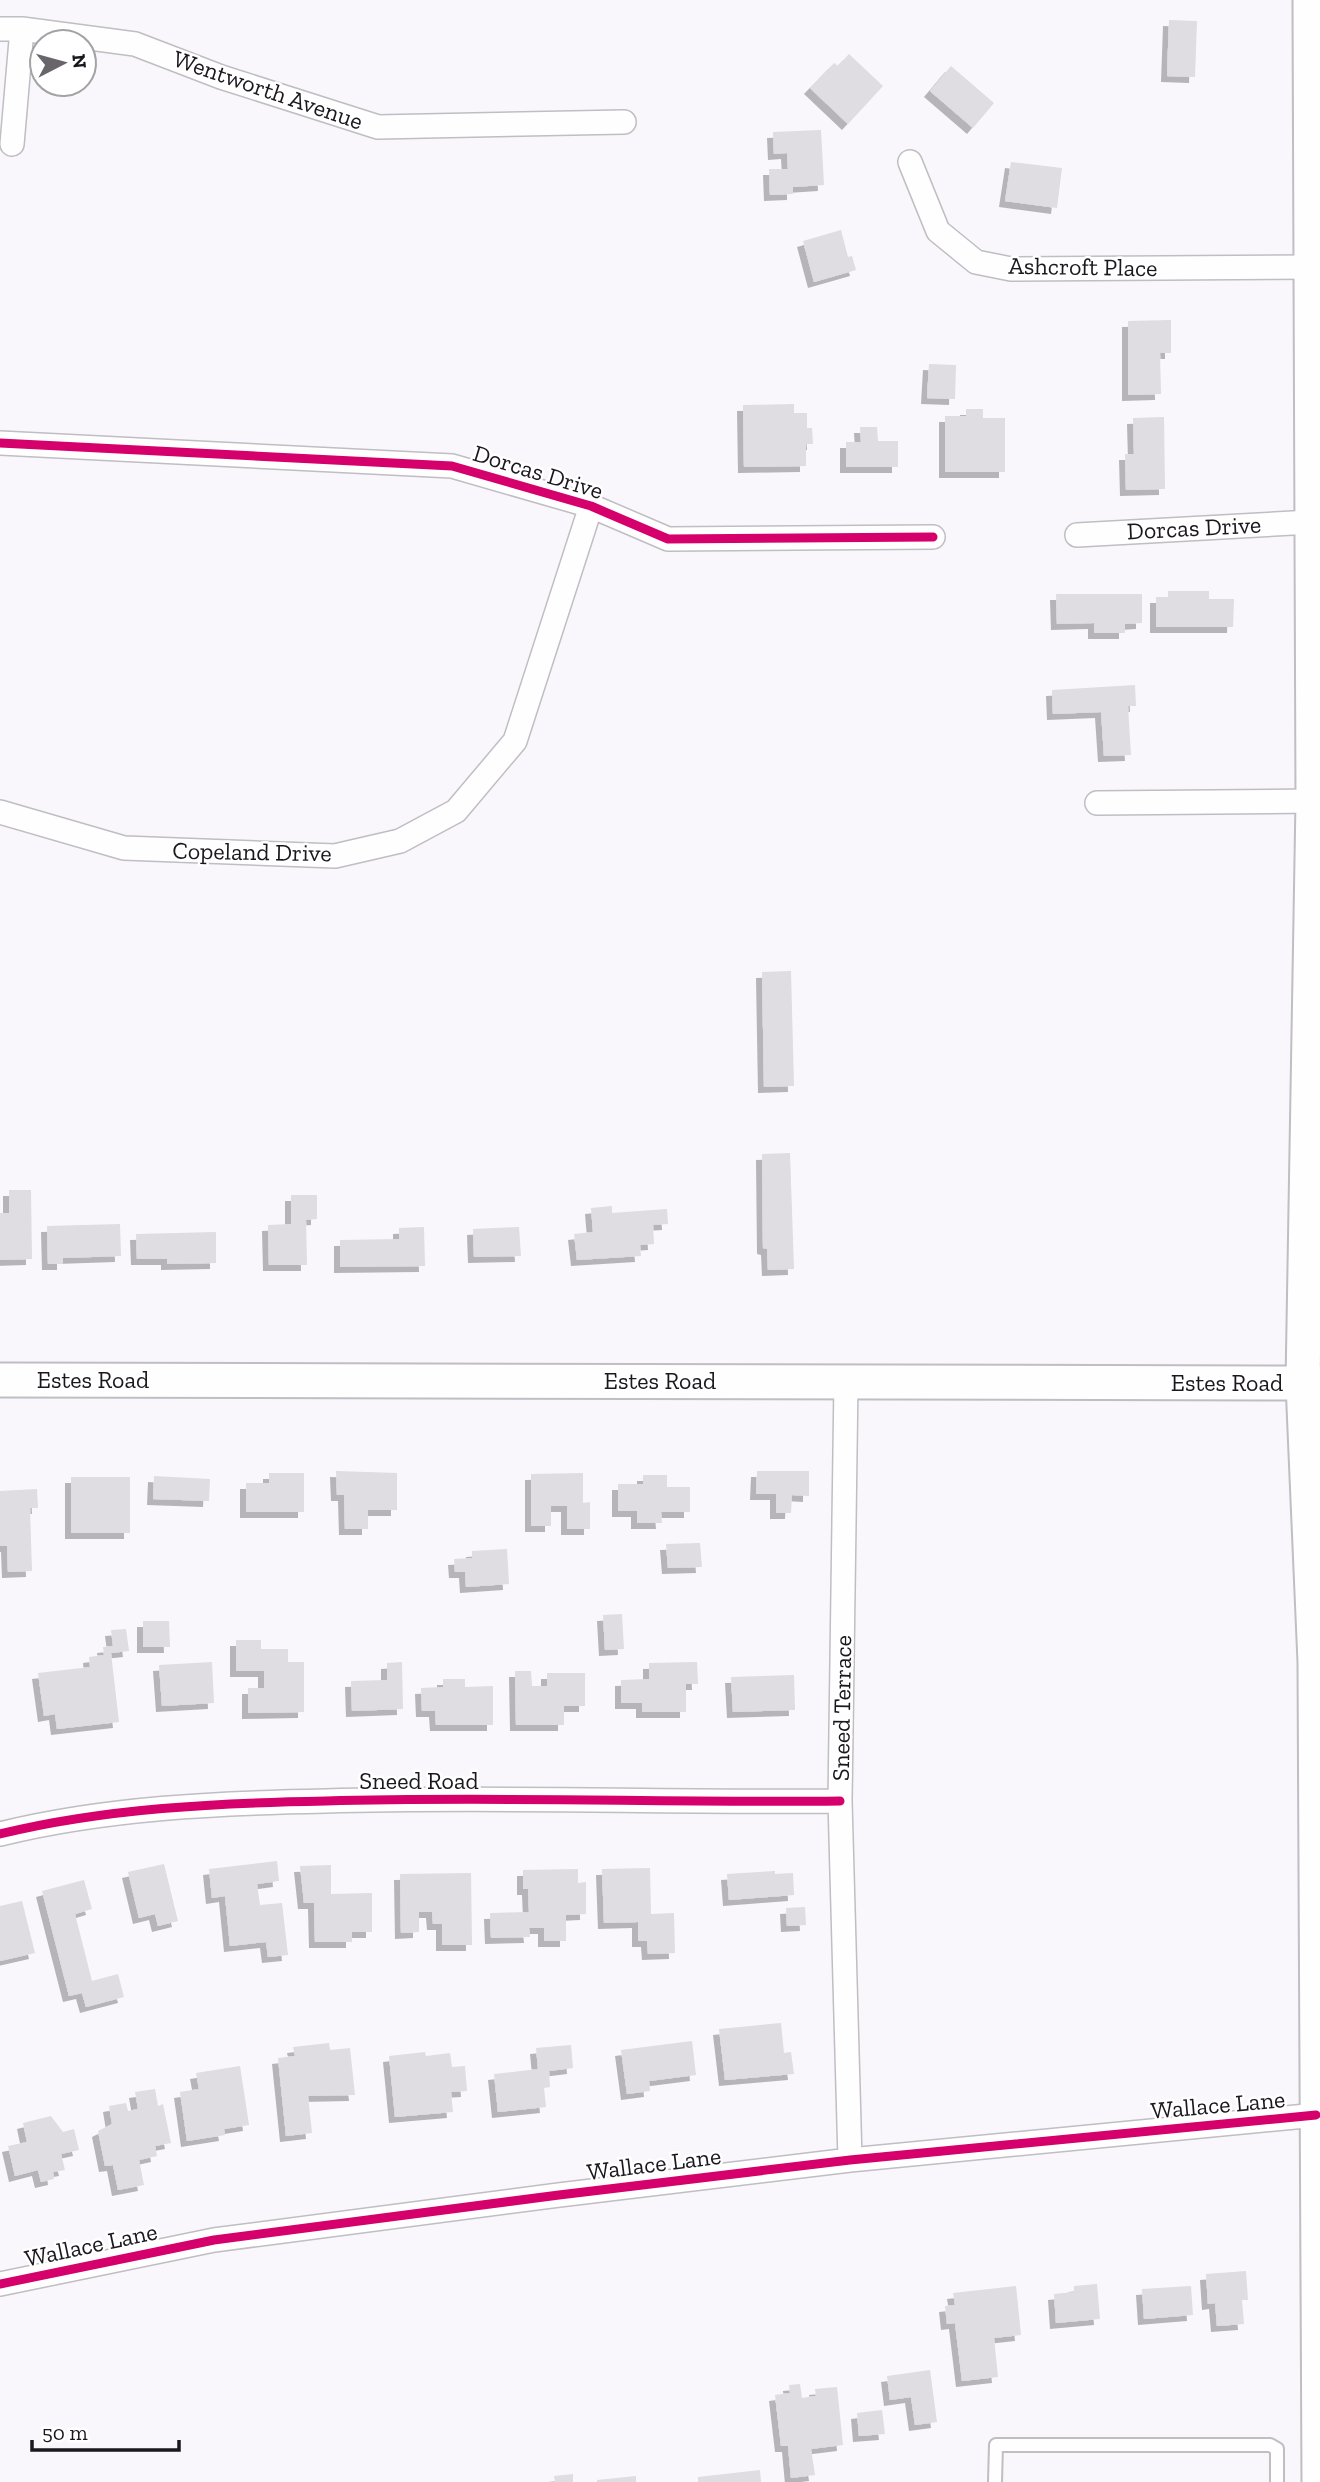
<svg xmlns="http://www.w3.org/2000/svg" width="1320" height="2482" font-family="'Zilla Slab',serif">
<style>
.building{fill:#dfdce2;filter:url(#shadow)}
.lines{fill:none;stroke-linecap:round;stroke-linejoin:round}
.service-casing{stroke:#c0bdc3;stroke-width:16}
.minor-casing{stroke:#c0bdc3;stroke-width:26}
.secondary-casing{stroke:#c0bdc3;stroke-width:37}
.service{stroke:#fefeff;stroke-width:12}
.minor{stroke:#fefeff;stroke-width:23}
.secondary{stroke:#fefeff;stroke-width:33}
.cycleway-casing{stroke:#fff;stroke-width:13}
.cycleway{stroke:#d6006c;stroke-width:9}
.labels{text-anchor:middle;stroke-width:5;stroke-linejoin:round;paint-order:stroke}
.street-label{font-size:24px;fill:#1a171d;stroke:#fff}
</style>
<defs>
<filter id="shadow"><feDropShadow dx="-6" dy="6" stdDeviation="0" flood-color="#0004"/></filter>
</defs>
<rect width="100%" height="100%" fill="#f9f6fc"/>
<!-- building -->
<path class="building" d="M1169,20l28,1 -2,56 -28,-1z
M849,54l34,32 -35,38 -38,-36 24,-25 4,3z
M951,66l43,37 -21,25 -43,-37z
M821,130l3,55 -31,2v7l-23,1 -1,-26h19l-1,-16 -13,1 -1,-22z
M1011,162l51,6 -5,40 -52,-7z
M841,230l7,27 4,-1 4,14 -42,12 -11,-41z
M1171,320v33h-11l1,41 -33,1v-74z
M929,364l27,1 -1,34 -28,-1z
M794,404v9h13v15h5l1,16h-7v22l-62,1 -1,-62z
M966,409h17v9h22v54h-60v-56h21z
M1164,417l1,72 -39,1 -1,-36h9l-1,-36z
M860,427h17l1,14h20v26h-52v-25h15z
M1168,591h41v8h25l-1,28h-77v-30h12z
M1056,594h86v29l-17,1v9h-31v-10l-37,1z
M1135,685l1,21h-8l3,49 -27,1 -3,-44 -48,2 -1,-24z
M791,971l3,115 -30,1 -2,-115z
M790,1153l4,116 -26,1 -1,-21 -4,-1 -1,-94z
M9,1190h22l1,69 -32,1v-47h9z
M291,1195h26v24l-11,1 1,45h-38l-1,-40 23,-1z
M612,1206v7l55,-4 1,15 -15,1 1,19 -14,1 1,11 -64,4 -3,-26 19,-2 -2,-24z
M120,1224l1,32 -58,2v6h-15l-1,-38z
M424,1227l1,39 -85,1v-27l59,-1v-11z
M519,1227l2,29 -47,1 -1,-28z
M216,1232v31l-49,1v-5h-30l-1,-25z
M336,1471l61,2v37h-29v19h-23l-1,-34h-7z
M757,1471h52v25l-17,-1 -1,18h-15v-19h-20z
M269,1473h35v39h-58v-29h23z
M583,1473v30l7,-1v27h-23v-23h-16v20h-20v-52z
M643,1475h24v12h23v25h-29l1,11h-25v-12h-19v-27h25z
M154,1476l56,3 -1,22 -56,-2z
M71,1477h59v56h-59z
M37,1489l1,19h-8l2,63 -24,1 -1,-26h-7v-55z
M700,1543l2,24 -34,1 -2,-24z
M507,1549l2,35 -43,3 -1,-15h-10l-1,-13 18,-1v-7z
M622,1614l2,35 -19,1 -2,-35z
M143,1621h26l1,26h-27z
M126,1629l3,22 -18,2 8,69 -62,7 -2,-15 -11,2 -6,-43 52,-6 -1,-10 15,-2 -1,-8 10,-1 -2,-16z
M236,1640h25v9h27v13h16v50l-56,1v-25h16v-17h-28z
M212,1662l2,41 -52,3 -3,-41z
M402,1662l1,47 -51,2 -1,-30 36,-1v-17z
M697,1662l1,22h-12v28h-44v-9h-21v-23l28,-1v-16z
M515,1671h16l1,15h15v-13h38v33h-21v19h-48z
M794,1675l1,35 -62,2 -2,-35z
M443,1679h22v8l28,-1v39h-57l-1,-14h-13l-1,-23 22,-1z
M277,1861l2,20 -22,3 3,21 22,-2 6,52 -20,2 -2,-15 -36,4 -5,-50 -13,2 -3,-29z
M164,1864l14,57 -20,5 -3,-12 -16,4 -11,-46z
M331,1865v29l41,-1v39h-20v10h-37l-1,-39h-10l-4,-37z
M650,1868l1,46 23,-1 1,40 -27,1 -1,-13h-9v-19l-34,1 -2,-54z
M578,1869v14l8,-1v32l-20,1v26h-22v-13h-15l1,9 -39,1 -1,-25 39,-1 -1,-23h-5v-19z
M775,1871v3l18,-1 1,22 -65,5 -2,-26z
M471,1873l1,72h-30v-21h-9l-1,-12h-13v20l-18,1 -1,-59z
M84,1880l8,29 -17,5 17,67 26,-7 6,23 -38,10 -4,-14 -13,3 -27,-105z
M22,1901l13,52 -35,8v-55z
M805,1907l1,18 -19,1 -1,-18z
M781,2023l3,30 7,-1 3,22 -69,6 -6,-51z
M692,2041l4,34 -47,6 1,10 -23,3 -6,-44z
M329,2043l1,7 20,-2 5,47 -47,1 4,37 -26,3 -8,-78 17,-2 -2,-9z
M571,2045l2,23 -24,3 1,16 -6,1 2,19 -48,5 -4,-38 44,-5 -2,-21z
M425,2052l1,4 24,-3 2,14 13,-1 2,25 -16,1 2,20 -58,5 -6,-61z
M240,2066l9,59 -25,4 1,6 -38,6 -7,-49 19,-3 -3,-16z
M155,2089l3,17 5,-2 8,39 -16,3 2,10 -18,4 5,25 -26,5 -5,-25 -8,1 -7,-35 14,-7 -3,-18 17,-3 2,8 10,-2 -3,-17z
M51,2116l12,16 11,-3 5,21 -18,4 4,16 -12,2 1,7 -13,3 -3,-12 -23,6 -7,-30 19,-4 -4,-19z
M1246,2271l2,29h-6l2,24 -27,2 -2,-23 -7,1 -2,-30z
M1097,2284l3,35 -44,4 -2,-29 20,-2v-6z
M1016,2286l5,49 -27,3 4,39 -36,4 -7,-58 -8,1 -2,-18 10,-1 -2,-12z
M1191,2286l2,29 -49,4 -2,-30z
M930,2370l7,52 -22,3 -4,-28 -21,3 -3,-24z
M800,2384l2,14 14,-2 -1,-7 22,-2 6,58 -32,4 4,26 -24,3 -3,-32h-7l-6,-51 15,-2 -1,-8z
M882,2410l3,24 -26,2 -2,-23z
M760,2470l1,12h-63v-5z
M573,2474v8h-18l-1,-6z
M636,2476v6h-39v-2z"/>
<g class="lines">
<!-- service casing -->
<g class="service-casing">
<path id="service" d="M995,2482l1,-37h274l7,4v33"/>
</g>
<!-- minor casing -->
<g class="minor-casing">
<path id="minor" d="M0,29h22l113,15 86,33 157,50 246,-5
M12,144l10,-115
M910,162l28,69 38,31 35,7 302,-2
M0,443l452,23 139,40 77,33 265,-2
M1077,535l234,-13
M1097,803l216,-2
M0,812l124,36 211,8 65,-15 56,-30 59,-70 76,-235
M846,1382l-6,419 10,359
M0,1834c106,-26 218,-31 326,-33 172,-5 343,2 514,0
M0,2284l214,-44 345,-45 291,-35 466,-45"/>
</g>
<!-- secondary casing -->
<g class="secondary-casing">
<path id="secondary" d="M1310,0l3,801 -10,582 12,279 4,820
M0,1380l1320,3"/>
</g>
<!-- service -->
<use href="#service" class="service"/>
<!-- minor -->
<use href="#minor" class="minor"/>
<!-- secondary -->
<use href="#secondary" class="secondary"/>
<!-- cycleway casing -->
<g class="cycleway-casing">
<path id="cycleway" d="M0,443l452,23 139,40 77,33 265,-2
M0,1834c106,-26 218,-31 326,-33 172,-5 343,2 514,0
M0,2284l214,-44 345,-45 291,-35 466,-45"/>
</g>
<!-- cycleway -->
<use href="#cycleway" class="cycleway"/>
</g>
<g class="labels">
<!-- street labels -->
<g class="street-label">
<text transform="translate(268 90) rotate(19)" y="8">Wentworth Avenue</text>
<text transform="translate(1083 267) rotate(1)" y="8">Ashcroft Place</text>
<text transform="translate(538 472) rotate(17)" y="8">Dorcas Drive</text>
<text transform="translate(1194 528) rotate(-3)" y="8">Dorcas Drive</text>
<text transform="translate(252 852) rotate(1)" y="8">Copeland Drive</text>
<text x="93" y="1388">Estes Road</text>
<text x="660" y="1389">Estes Road</text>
<text x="1227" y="1391">Estes Road</text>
<text transform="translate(842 1708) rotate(-89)" y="8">Sneed Terrace</text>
<text x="419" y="1789">Sneed Road</text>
<text transform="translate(1218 2105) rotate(-5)" y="8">Wallace Lane</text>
<text transform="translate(654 2164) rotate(-7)" y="8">Wallace Lane</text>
<text transform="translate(91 2245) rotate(-12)" y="8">Wallace Lane</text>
</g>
</g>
<!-- north arrow -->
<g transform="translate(63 63) rotate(84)"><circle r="33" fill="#ffffff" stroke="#a3a2a5" stroke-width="2"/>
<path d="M0-5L12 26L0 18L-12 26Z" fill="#68656b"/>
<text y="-10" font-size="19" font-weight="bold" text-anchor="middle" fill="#1a171d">N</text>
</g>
<!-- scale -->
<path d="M32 2440v10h147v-10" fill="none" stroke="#1a171d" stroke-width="3.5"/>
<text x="42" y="2440" font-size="21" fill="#1a171d" stroke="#ffffff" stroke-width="5" paint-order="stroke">50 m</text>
</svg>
